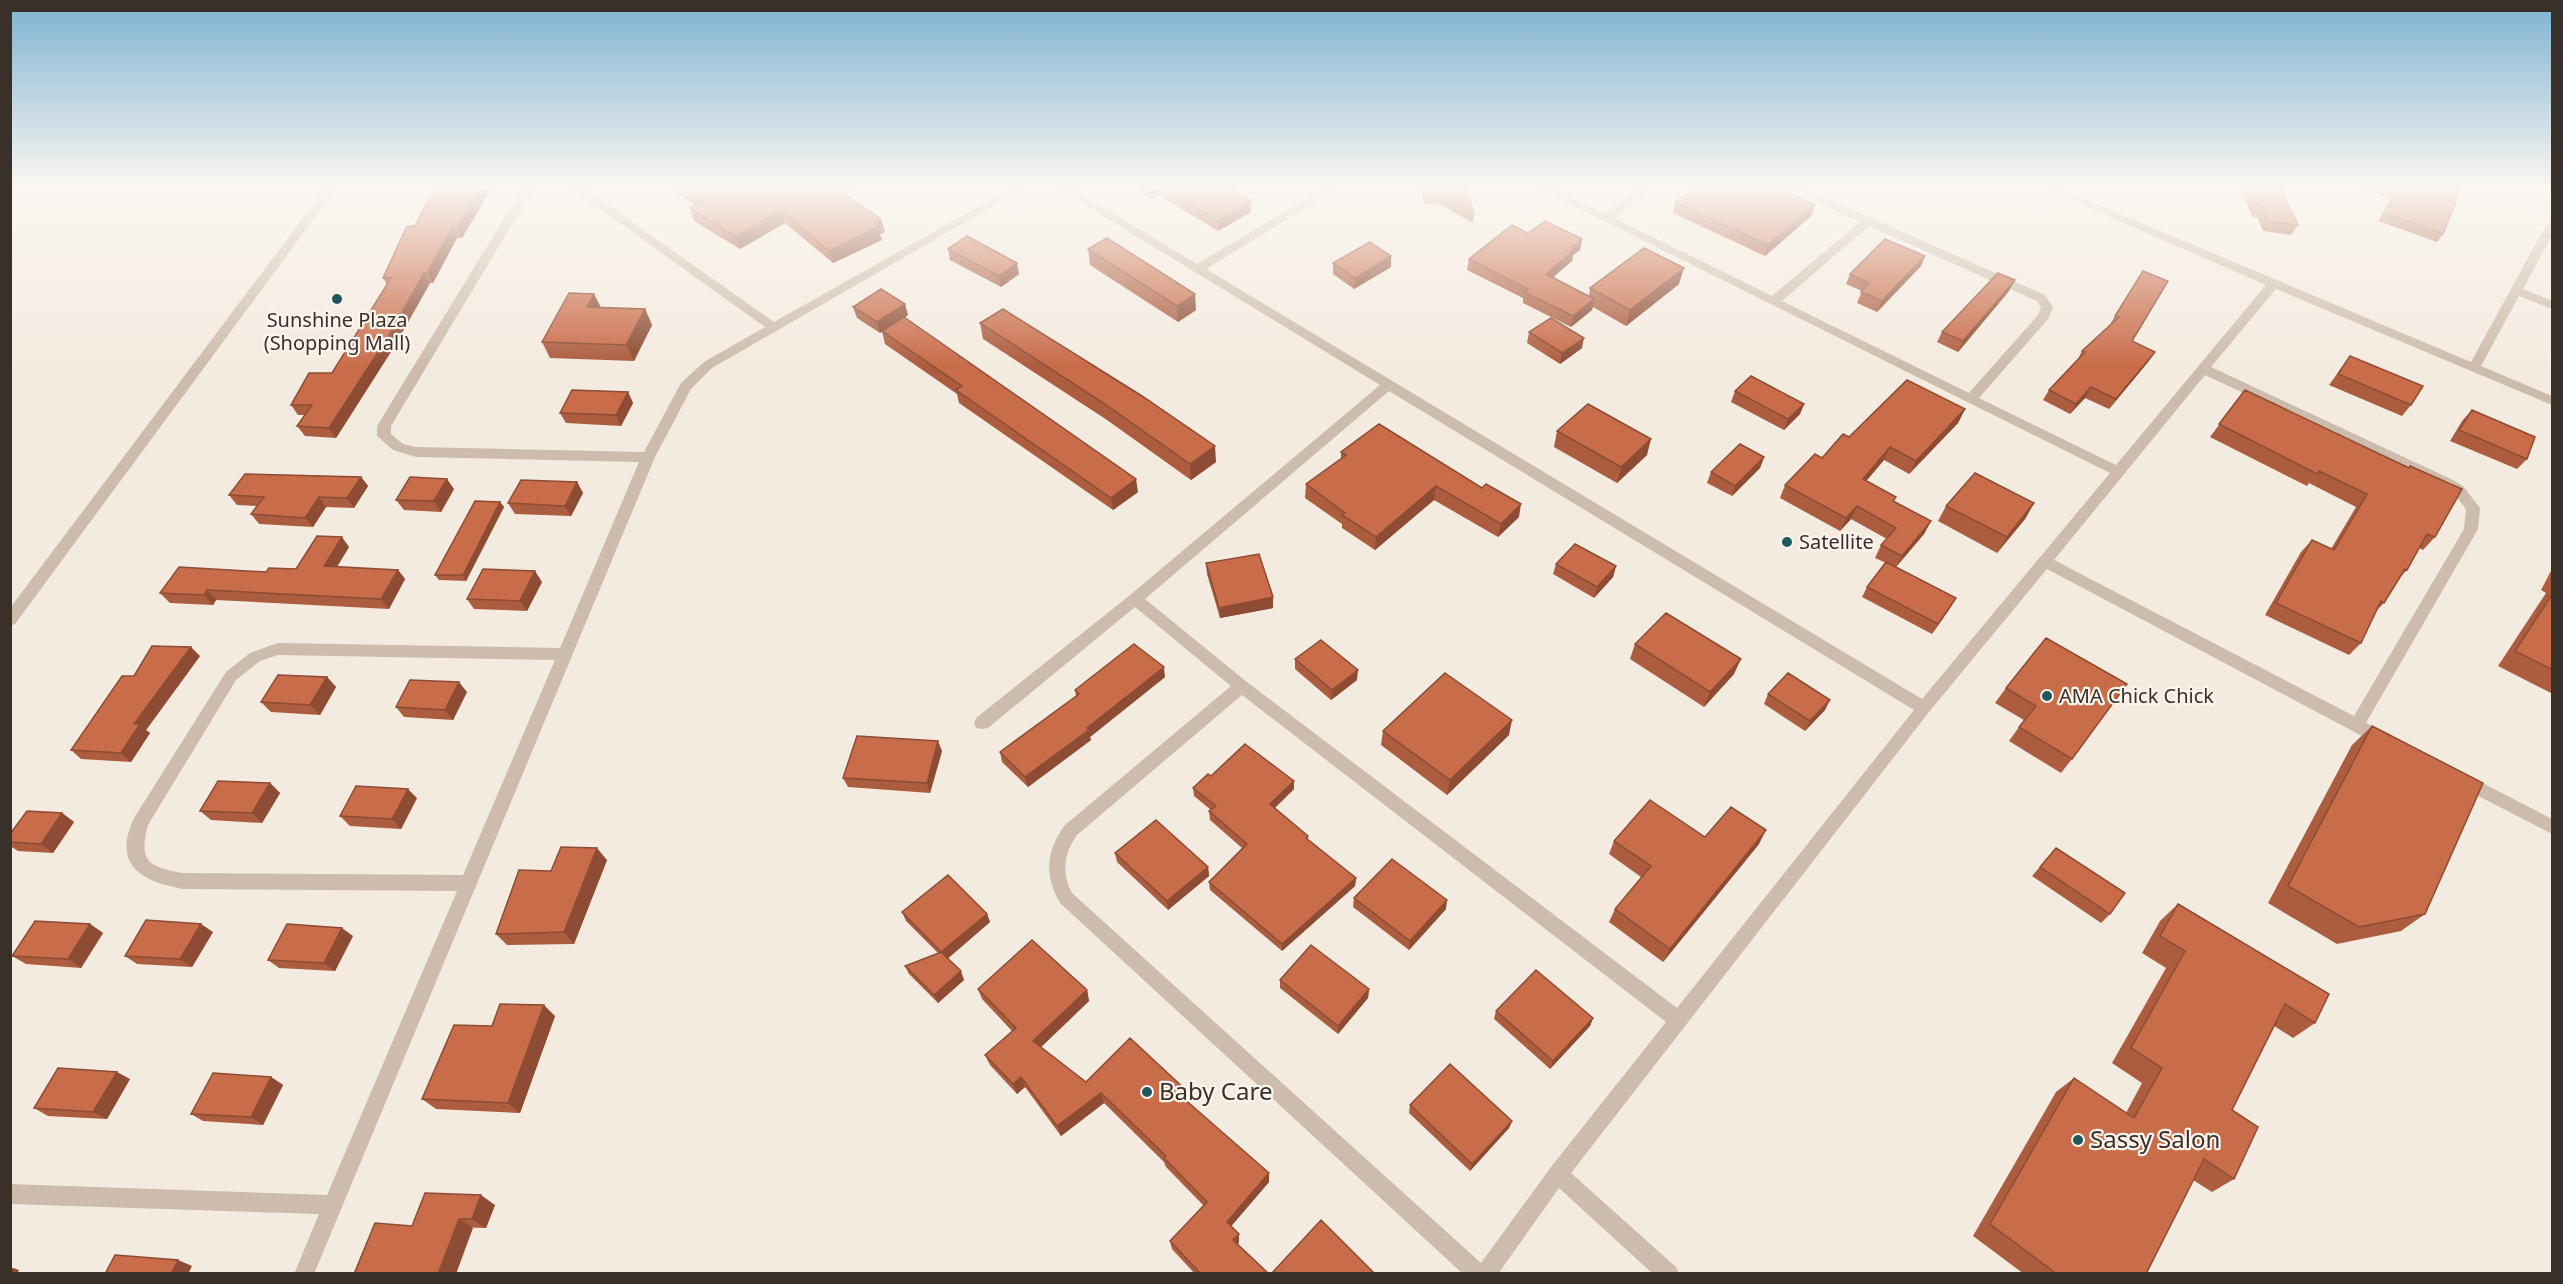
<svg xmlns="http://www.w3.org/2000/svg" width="2563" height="1284" font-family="'Noto Sans',sans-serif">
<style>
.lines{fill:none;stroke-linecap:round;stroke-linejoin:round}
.minor{fill:#cdbcab;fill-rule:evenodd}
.tertiary{fill:#cdbcab;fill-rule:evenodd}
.wall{fill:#ad5d3f}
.shaded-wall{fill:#8d4c33}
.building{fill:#c96c49;stroke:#8d4c33;stroke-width:1.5}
.poi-dot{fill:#1e575e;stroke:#fbf5ed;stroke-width:2}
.labels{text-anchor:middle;stroke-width:4.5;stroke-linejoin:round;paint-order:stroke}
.poi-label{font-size:20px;fill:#3a302a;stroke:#fbf5ed;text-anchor:start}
.near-poi-label{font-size:24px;fill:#3a302a;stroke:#fbf5ed;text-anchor:start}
</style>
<rect width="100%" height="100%" fill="#f4ebe0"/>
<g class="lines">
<!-- minor -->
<path class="minor" d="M524,186h11l-144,240v8l12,10 13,3 228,5 37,-69 23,-21 61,-35 -197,-141h13l193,136 241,-136h13l-316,182 -21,21 -36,68 -341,817h-20l25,-60 -309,-10v-20l317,11 130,-304 -274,-2c-42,-8 -71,-24 -49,-71l92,-146 24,-19 28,-10 282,5 79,-186 -223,-5 -23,-7 -16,-14v-10zM278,655l277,5 -92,215 -280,-2c-34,-6 -45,-11 -35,-48l88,-145 24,-19z
M1054,186h13l130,78 131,-78h13l-135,83 716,430 188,-226 -576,-287h14l57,28 36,-28h12l-39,32 158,78 88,-74 -76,-36h15l246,109 8,12 -5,12 -69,79 137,67 150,-180 -227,-99h15l417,176 75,-137 6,-3v13l-29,54 29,12v8l-33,-13 -38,70 71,30v9l-276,-116 -65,78 242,113 10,6 17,22 -2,21 -112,194 25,12 2,5 -2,5 -6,2 -6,-2 -332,-176 -118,143 -358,461 105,94 3,7h-26l-94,-86 -61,86h-35l-403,-371c-16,-28 -14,-52 5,-78l166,-139 -96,-79 -147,121 -6,1 -6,-1 -2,-5 2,-5 154,-123 250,-210zM1869,226l168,75 4,6 -3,8 -69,78 -187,-92zM2205,375l238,111 10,6 13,17 -2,20 -110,187 -300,-156zM1389,391l525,319 -237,298 -430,-326 -102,-83zM1242,695l424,327 -115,145 -70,96 -409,-370c-11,-20 -8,-40 5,-58z
M2542,186h10v5z
M2465,774l87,45v15l-93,-48 -2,-5 2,-5z"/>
<!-- tertiary -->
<path class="tertiary" d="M327,186h11l-323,438 -5,2v-18z"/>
</g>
<!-- wall -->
<path class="wall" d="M435,186h58l-31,52h-5l-24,45h-3l-36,64 -58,91 -31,-2 -8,-10 8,-11h-7l-7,-10 41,-32 55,-89 -4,-6 32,-52z
M667,186h188l-13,7 43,39 -5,2 2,6 -49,23 -48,-40 -45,26 -46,-28 -4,-13 5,-3z
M1132,186h93l26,26 -33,19 -59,-36 -8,4z
M1419,186h45l10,27 -1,10 -35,-20 -13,1z
M2244,186h4l50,39 -7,10 -28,-4 -5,-13 -5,-1 -12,-25z
M2356,186h106l-19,48 -6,8 -59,-21 13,-22z
M1675,202l140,3 -4,11 -46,40 -92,-43z
M1528,233l54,6 -2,11 -7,5 -1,6 -20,17 37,18 1,-8 89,-4 -53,42 -33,-19 -1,3 -21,17 -48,-24v-5l-56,-28 2,-11z
M948,249l71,25 -18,13 -51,-27z
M1088,249l108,61 -18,12 -88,-57z
M1391,256v11l-37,22 -21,-15v-11z
M1921,266l-44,46 -20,-9 5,-12 -16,-7 4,-10z
M2143,271l-11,70 23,11 -7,10 -39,47 -24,-11 -15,16 -27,-14 6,-10 28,-29 5,-10 27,-25z
M2009,291l-51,61 -21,-10 5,-10z
M594,294l7,14 44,1 7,16 -18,36 -84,-3 -8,-16z
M853,307l55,8 -12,8 242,169 -25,18 -154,-107 -2,-9 -72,-50 -3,-13 -2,2 -23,-15z
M980,323l236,139 -25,18 -84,-60 -124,-81z
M1529,332l53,16 -22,16 -33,-21z
M2350,356l61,49 -9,11 -73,-31z
M2245,390l190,147 -12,13 -4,-2 -12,22 -7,7 -16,26 -8,8 -15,32 -12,12 -84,-40 36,-63 11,-12 19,9 25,-42 -47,-24 -2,3 -97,-49z
M1735,391l69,13 -4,10 -16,16 -53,-28z
M628,392l5,11 -12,23 -55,-3 -6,-10z
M1965,409l-7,14 -49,51 -25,-14 -18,21 30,16 -2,4 37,20 -7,13 -28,33 54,41 -18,26 -70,-37 5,-10 19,-24 -11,-5 6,-13 6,-6 -36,-20 -11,12 -60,-33 5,-13 64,-48z
M2472,410l55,49 -10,10 -67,-28 12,-20z
M1557,431l90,24 -30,28 -63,-36z
M1341,452l178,65 -21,20 -64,-37 -59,50 -33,-22v-4l-37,-26 1,-14 35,-25z
M1764,457l-4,11 -28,28 -25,-13 4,-11z
M361,477l7,9 -14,22 -28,-1 -13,20 -54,-3 -8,-10 6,-8 -20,-1 -8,-10z
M577,482l6,11 -12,23 -56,-2 -7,-11z
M454,489l-13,23 -37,-2 -8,-10z
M500,502l4,5 -38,74 -27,-1 -4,-5z
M2034,503l-9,16 -28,34 -59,-32 8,-15z
M349,547l-12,20 61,3 7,9 -16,30 -173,-9 -3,5 -43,-2 -10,-10 106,-21 30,-3z
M1206,563l67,45 -53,10 -13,-44z
M1556,564l60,2 -3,11 -19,21 -41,-24z
M2553,567v127l-55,-28 48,-73 -5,-3z
M542,582l-15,29 -53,-2 -7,-10z
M2046,638l26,121 -11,14 -52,-32 15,-21 -29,-17 11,-15z
M1635,644l99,30 -30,33 -74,-48z
M200,656l-54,74 4,3 -19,29 -50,-3 -10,-9 63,-74z
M1295,659l62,21 -26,20 -36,-31z
M327,677l9,10 -16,28 -49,-3 -10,-10z
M1165,677l-75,60 1,3 -63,47 -26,-25 -2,-10 76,-56 -1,-6z
M467,692l-14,28 -49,-3 -8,-10z
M1768,694l57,16 -20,21 -41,-27z
M2372,726l53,188 -24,17 -64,13 -69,-41 84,-158z
M1383,731l126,4 -62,60 -66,-50z
M942,751l-12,42 -82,-6 -5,-9z
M1211,776l83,5v8l-19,19 33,28v4l48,38 -1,8 -73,65 -72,-61 -1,-8 33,-34 -32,-28 -1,-9 2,-1 -17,-14 -1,-8z
M270,783l10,10 -18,30 -51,-3 -11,-9z
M417,798l-16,31 -51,-3 -10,-10z
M62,813l12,9 -21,31 -35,-2 -8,-5v-12z
M1705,837l54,7 -96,118 -54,-40 6,-13 26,-32 -32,-23 5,-13z
M2056,848l54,66 -9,9 -69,-47z
M1115,853l93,14 1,9 -41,34 -51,-48z
M607,860l-33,84 -67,1 -11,-11 55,-63z
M1354,898l92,11 -37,41 -56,-43z
M2178,904l137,119 -22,15 -19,-12 -42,84 2,69 -22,13 -19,-12 -47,94h-122l-51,-38 83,-144 18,-14 52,35 16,-30 -30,-20 54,-95 -24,-15 18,-32z
M902,912l85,2 3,8 -42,36 16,22 -26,23 -29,-29 -4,-8 33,-13 -32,-32z
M90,924l13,9 -22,35 -55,-4 -14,-8z
M213,932l-21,35 -55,-3 -12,-8z
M353,936l-18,35 -56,-3 -11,-8z
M1280,980l89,9 -1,9 -30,36 -58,-46z
M978,989l109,1 2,11 -48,46 45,35 102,10 1,9 -1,2 81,79 -38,44 8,8v8l-1,2 31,30h-74l-23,-25 -2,-8 34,-35 -38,-39 -2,-5 -60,-59 -43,33 -36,-49 -8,7 -27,-29 -5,-10 27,-24 -30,-32z
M1496,1011l97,7 -3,8 -40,43 -56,-50z
M555,1016l-35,97 -84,-4 -14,-10z
M271,1077l12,8 -20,40 -60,-4 -12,-7z
M130,1079l-23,40 -59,-3 -14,-8z
M1410,1105l102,16 -3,7 -39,43 -61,-58z
M495,1205l-9,23 -74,-2z"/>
<!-- shaded-wall -->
<path class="shaded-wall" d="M481,186h12l-31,52 -5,-10z
M831,186h24l-21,11z
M1154,186h4l1,9 -8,4 -1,-11z
M1251,201v11l-33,19v-10z
M1815,205l-4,11 -46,40 3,-11z
M781,210l4,13 -45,26 -4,-12z
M881,219l4,13 -5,2 2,6 -49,23 -4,-12z
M452,228l5,10 -24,45 -6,-10z
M1582,239l-2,11 -7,5 -1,6 -28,24 2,-11 25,-26z
M1391,256v11l-37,22 1,-11z
M1925,256l-4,10 -44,46 5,-11z
M1017,263l2,11 -18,13 -2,-11z
M1684,268l-5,16 -53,42 4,-16z
M424,273l6,10 -36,64 -58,91 -7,-10z
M2015,280l-6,11 -51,61 5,-11z
M594,294l8,16 -15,-3z
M1195,294l1,16 -18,12 -1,-16z
M1594,299l-2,11 -21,17 2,-11z
M905,304l3,11 -28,18 -3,-11z
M645,309l7,16 -18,36 -8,-16z
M1584,338l-2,10 -22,16 2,-11z
M2155,352l-7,10 -39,47 7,-10z
M2091,387l-6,11 -15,16 6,-10z
M628,392l5,11 -12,23 -5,-11z
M1804,404l-4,10 -16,16 4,-11z
M1965,409l-7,14 -49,51 7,-13z
M1651,439l-4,16 -30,28 4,-16z
M1215,446l1,16 -25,18 -1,-16z
M1890,447l-6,13 -27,32 6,-13z
M1764,457l-4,11 -28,28 3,-10z
M361,477l7,9 -14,22 -7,-10z
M447,479l7,10 -13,23 -7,-11z
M1136,479l2,13 -25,18 -2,-12z
M577,482l6,11 -12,23 -6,-10z
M1436,486l-2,14 -59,50 1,-13z
M319,497l7,10 -13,20 -8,-9z
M500,502l4,5 -38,74 -3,-6z
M2034,503l-9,16 -28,34 10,-16z
M1521,504l-2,13 -21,20 3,-13z
M1857,506l-6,13 -11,12 6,-13z
M1931,521l-7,13 -29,34 7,-12z
M342,537l7,10 -18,29 -7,-10z
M1616,566l-3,11 -19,21 3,-11z
M398,570l7,9 -16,30 -8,-10z
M535,571l7,11 -15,29 -7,-10z
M207,590l9,10 -3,5 -9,-10z
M1273,597v11l-53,10 -1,-10z
M1956,598l-6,10 -18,26 6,-10z
M191,647l9,9 -54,74 4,3 -19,29 -10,-9 13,-29z
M1741,659l-7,15 -30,33 6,-15z
M1164,667l1,10 -75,60 1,3 -63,47 -3,-10z
M1358,670l-1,10 -26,20 1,-10z
M327,677l9,10 -16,28 -10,-10z
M459,682l8,10 -14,28 -8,-10z
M1830,700l-5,10 -20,21 5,-10z
M1512,720l-3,15 -62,60 3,-15z
M938,741l4,10 -12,42 -3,-10z
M1294,781v8l-24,23v-8z
M270,783l10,10 -18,30 -10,-10z
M408,789l9,9 -16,31 -9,-10z
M62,813l12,9 -21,31 -12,-9z
M1766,830l-7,14 -96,118 7,-13z
M597,848l10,12 -33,84 -10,-12z
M1208,867l1,9 -41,34 -1,-9z
M1356,878l-1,8 -73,65v-7z
M1447,900l-1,9 -37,41 1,-9z
M987,914l3,8 -45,39 -4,-9z
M90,924l13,9 -22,35 -13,-9z
M201,924l12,8 -21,35 -12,-8z
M342,928l11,8 -18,35 -11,-8z
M961,971l3,9 -26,23 -4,-8z
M1369,989l-1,9 -30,36v-8z
M1087,990l2,11 -52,50 -4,-10z
M544,1005l11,11 -35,97 -12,-10z
M1593,1018l-3,8 -40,43 3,-8z
M117,1072l13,7 -23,40 -14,-7z
M271,1077l12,8 -20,40 -12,-8z
M1021,1077l4,10 -8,7 -4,-10z
M1188,1092l1,9 -5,6 -2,-10z
M1101,1093l3,10 -43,33 -4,-10z
M1512,1121l-3,7 -39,43 2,-7z
M1269,1173v9l-41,48 -1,-8z
M481,1195l14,10 -9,23 -14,-9z
M459,1219l14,9 -17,46h-18z
M1239,1234v8l-5,6 -1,-8z
M178,1260l14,6 -4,8h-17z
M10,1267l9,3 -2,4h-7z"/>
<!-- building -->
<path class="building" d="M435,186h46l-24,42h-5l-25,45h-3l-36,64 -59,91 -32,-2 15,-21h-21l18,-32h23l59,-95h-8l24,-52h8z
M680,186h153l48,33 -7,5 4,3 -49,24 -48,-41 -45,27 -46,-29 12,-7z
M1161,186h64l26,15 -33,20z
M1423,186h41l10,27 -35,-20 -13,1z
M1698,186h76l41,19 -47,40 -93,-43z
M2248,186h31l19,39 -29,-3 -5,-14h-5z
M2382,186h80l-19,48 -59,-21 11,-18h11z
M1545,221l37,18 -11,9 3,2 -28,24 48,25 -21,17 -49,-24 4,-3 -59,-30 43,-34 16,8z
M967,236l50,27 -18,13 -51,-27z
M1107,238l88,56 -18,12 -89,-57z
M1885,239l40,17 -43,45 -21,-9 8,-9 -19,-9z
M1370,242l21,14 -36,22 -22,-15z
M1644,248l40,20 -54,42 -40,-22z
M2143,271l25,10 -36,60 23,11 -39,47 -25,-12 -15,17 -27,-14 36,-38 -3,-1 37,-34 -4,-1z
M1998,273l17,7 -52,61 -21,-9z
M881,289l24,15 -28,18 -24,-15z
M569,293l25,1 -7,13 58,2 -19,36 -84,-3z
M1003,309l139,87 73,50 -25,18 -85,-60 -125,-81z
M904,317l232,162 -25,19 -155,-108 6,-4 -80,-55z
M1551,318l33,20 -22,15 -33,-21z
M2350,356l73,30 -12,19 -73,-31z
M1751,376l53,28 -16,15 -53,-28z
M1907,380l58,29 -49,52 -26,-14 -27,32 33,18 -3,4 38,20 -29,35 -21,-11 15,-17 -39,-22 -11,12 -61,-33 30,-31 7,4 21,-24 6,3z
M572,390l56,2 -12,23 -56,-2z
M2245,390l164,78 1,-2 52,23 -27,48 -8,-3 -20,36 -2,-1 -21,34 -3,-2 -20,42 -85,-40 36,-63 22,10 33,-56 -48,-23 -2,3 -98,-50z
M1588,404l63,35 -30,28 -64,-36z
M2472,410l63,27 -8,22 -68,-29z
M1379,424l103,64 4,-4 35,20 -20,20 -65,-38 -60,51 -34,-22 3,-2 -39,-29 40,-29 -5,-3z
M1740,444l24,13 -29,29 -24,-14z
M1975,473l59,30 -27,34 -61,-31z
M245,474l116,3 -14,21 -28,-1 -14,21 -54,-4 13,-17 -35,-2z
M410,477l37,2 -13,22 -38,-1z
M521,480l56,2 -12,24 -57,-3z
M475,501l25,1 -37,73h-28z
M317,536l25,1 -18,29 74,4 -17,29 -174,-9 -3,5 -44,-2 19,-26 87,5 3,-4 27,1z
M1575,544l41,22 -19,21 -41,-23z
M1259,554l14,43 -54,11 -13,-45z
M1886,562l70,36 -18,26 -71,-37z
M483,569l52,2 -15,30 -53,-2z
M2553,593v77l-38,-19z
M1666,613l75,46 -31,33 -75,-48z
M2046,638l81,46 -55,75 -53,-32 17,-21 -30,-18z
M1321,640l37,30 -26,20 -37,-31z
M1134,644l30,23 -77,61 2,2 -64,47 -25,-25 79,-58 -4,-4z
M152,646l39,1 -57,77h6l-19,29 -50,-3 51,-74h12z
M1445,673l67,47 -62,60 -67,-49z
M1788,673l42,27 -20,21 -42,-27z
M278,675l49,2 -17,28 -49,-3z
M410,680l49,2 -14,28 -49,-3z
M2372,726l111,57 -58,131 -66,13 -71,-41z
M857,736l81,5 -11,42 -84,-5z
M1245,744l49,37 -24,23 38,32 -2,2 50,40 -74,66 -73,-62 38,-38 -38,-33 7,-5 -23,-18 15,-14 3,2z
M218,781l52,2 -18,30 -52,-2z
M356,786l52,3 -16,30 -52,-3z
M1650,800l55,37 26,-30 35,23 -96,119 -55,-40 36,-43 -37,-25z
M27,811l35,2 -21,31 -31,-2v-8z
M1156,820l52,47 -41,34 -52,-48z
M561,847l36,1 -33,84 -68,2 23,-64 32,1z
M2056,848l69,45 -15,21 -70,-47z
M1392,859l55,41 -37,41 -56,-43z
M948,875l39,39 -46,38 -39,-40z
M2178,904l151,90 -14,29 -30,-19 -53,106 26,17 -24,52 -30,-20 -58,115h-89l-67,-50 84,-146 60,40 28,-50 -31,-20 54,-97 -25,-15z
M146,920l55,4 -21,35 -55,-3z
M35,921l55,3 -22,35 -56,-3z
M287,924l55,4 -18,35 -56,-3z
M1032,940l55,50 -54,51 53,41 44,-44 58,54 -6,5 87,76 -42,49 12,12 -6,6 36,34h-68l-31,-33 37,-39 -43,-44 2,-2 -65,-63 -44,33 -36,-49 -8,7 -28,-29 31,-27 -38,-39z
M1311,945l58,44 -31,37 -58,-46z
M941,952l20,19 -27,24 -29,-29z
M1536,970l57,48 -40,43 -57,-50z
M500,1004l44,1 -36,98 -86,-4 32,-74 38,1z
M1450,1064l62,57 -40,43 -62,-59z
M58,1068l59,4 -24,40 -59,-4z
M213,1073l58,4 -20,40 -60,-3z
M425,1193l56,2 -9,24h-13l-21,55h-84l21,-51 37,3z
M1321,1220l54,54h-104z
M115,1255l63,5 -7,14h-66z"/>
<!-- sky -->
<linearGradient id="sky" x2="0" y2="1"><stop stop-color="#7db2d2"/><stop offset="0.51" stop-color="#faf6f1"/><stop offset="1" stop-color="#faf6f1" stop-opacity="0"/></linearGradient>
<rect width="2563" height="366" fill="url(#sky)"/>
<!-- markers -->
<g class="poi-dot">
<circle cx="337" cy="299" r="6"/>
<circle cx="1787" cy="542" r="6"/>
<circle cx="2047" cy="696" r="6"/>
<circle cx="1147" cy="1092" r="6"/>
<circle cx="2078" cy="1140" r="6"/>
</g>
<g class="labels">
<!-- poi labels -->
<g class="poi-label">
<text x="337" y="327" text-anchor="middle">Sunshine Plaza<tspan x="337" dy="23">(Shopping Mall)</tspan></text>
<text x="1799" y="549">Satellite</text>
<text x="2059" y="703">AMA Chick Chick</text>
</g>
<!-- near-poi labels -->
<g class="near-poi-label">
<text x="1159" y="1100">Baby Care</text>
<text x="2090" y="1148">Sassy Salon</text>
</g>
</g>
<!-- border -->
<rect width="2563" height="1284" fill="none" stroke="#3a302a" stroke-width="24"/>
</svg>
